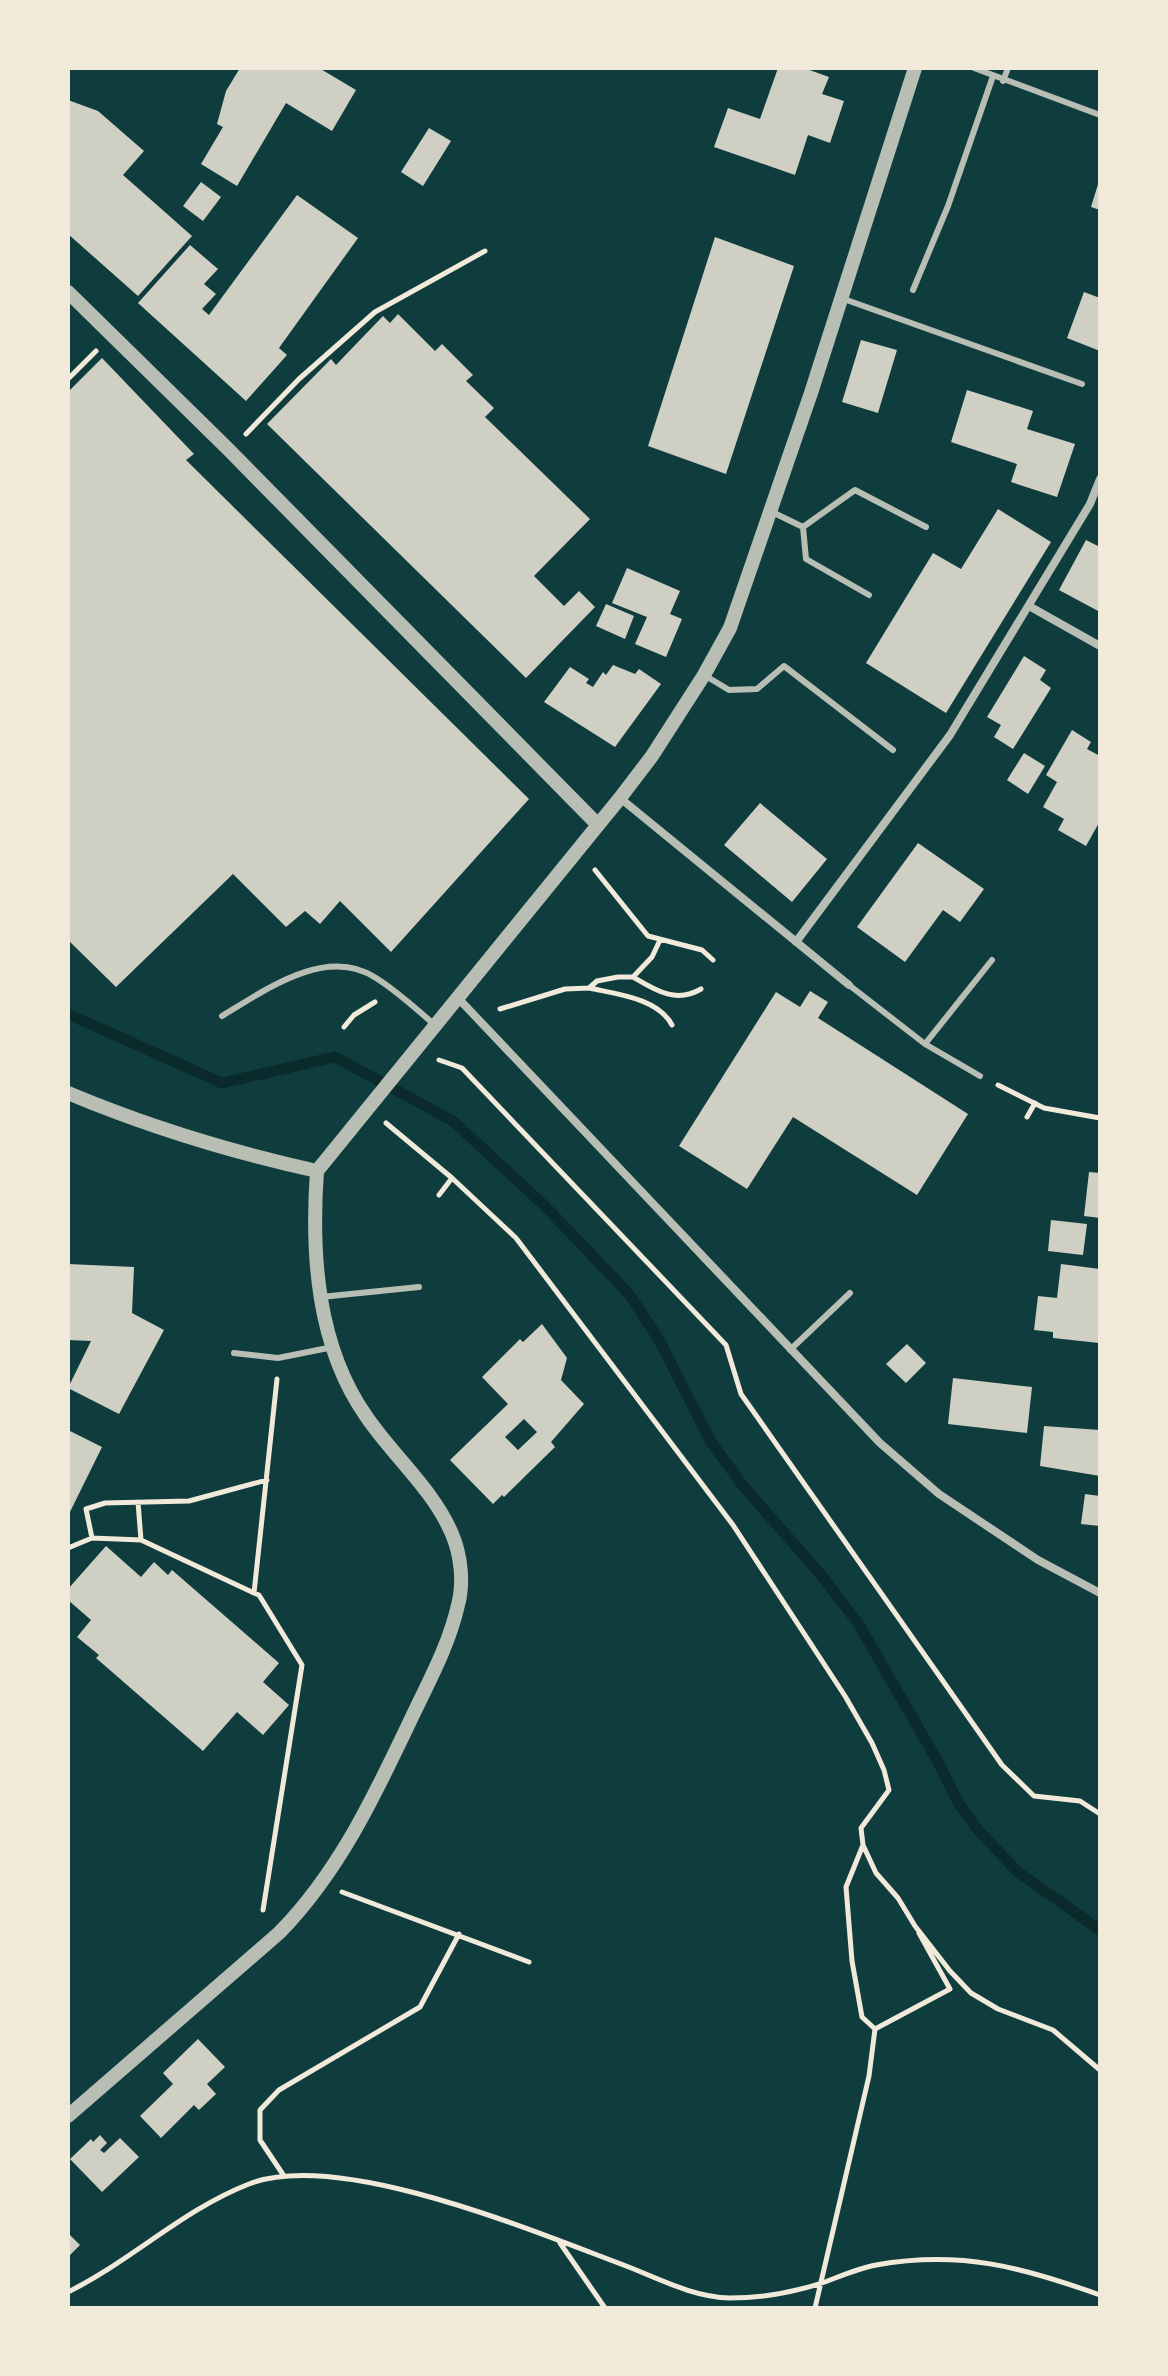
<svg xmlns="http://www.w3.org/2000/svg" width="1168" height="2376" font-family="Mulish,sans-serif">
<style>
.lines{fill:none;stroke-linecap:round;stroke-linejoin:round}
.stream{stroke:#0a2a2b;stroke-width:11}
.building{fill:#cfcfc3;fill-rule:evenodd}
.path{stroke:#f1e9da;stroke-width:5}
.service{stroke:#b8beb3;stroke-width:6}
.minor{stroke:#b8beb3;stroke-width:8}
.tertiary{stroke:#b8beb3;stroke-width:14}
</style>
<rect width="100%" height="100%" fill="#0f3d3e"/>
<g class="lines">
<!-- stream -->
<path class="stream" d="M68,1014l154,69 113,-26 118,64 92,85 84,88 29,44 53,104 33,45 78,89 36,47 80,139 21,42 19,26 40,42 82,58"/>
</g>
<!-- building -->
<path class="building" d="M240,68h79l37,22 -24,41 -46,-28 -49,83 -36,-22 22,-37 -6,-3 9,-33z
M778,68h26l25,9 -7,17 22,7 -14,42 -22,-8 -13,40 -81,-28 14,-39 32,11z
M68,100l30,11 46,40 -21,24 69,61 -54,60 -70,-62z
M429,128l22,13 -28,45 -22,-14z
M1099,181l1,1v28l-9,-3z
M201,182l20,15 -18,24 -20,-15z
M297,195l61,43 -79,110 8,7 -41,46 -108,-98 52,-58 28,24 -14,15 12,10 -14,15 7,6z
M715,237l79,29 -68,208 -78,-28z
M1084,292l16,6v53l-33,-13z
M398,314l37,37 7,-7 31,31 -7,6 28,27 -9,9 105,102 -56,57 30,30 15,-15 16,16 -69,71 -259,-254 64,-65 5,6 47,-49 7,7z
M861,340l36,10 -19,63 -36,-11z
M102,358l92,96 -8,6 343,339 -138,153 -51,-51 -20,23 -15,-13 -19,16 -53,-53 -117,113 -48,-47v-548z
M967,390l66,21 -6,18 48,15 -18,53 -46,-15 6,-18 -66,-22z
M998,509l53,33 -105,171 -80,-50 67,-110 28,16z
M1086,540l14,7v65l-41,-22z
M627,568l53,23 -10,23 12,5 -16,38 -31,-13 12,-27 -35,-14z
M606,604l28,12 -9,23 -29,-13z
M1024,656l22,14 -6,10 11,8 -38,61 -19,-12 7,-12 -14,-8z
M613,665l22,9 4,-5 22,15 -46,63 -71,-45 26,-35 19,12 -3,4 7,4 10,-15 3,3z
M1072,730l19,12 -4,7 13,7v65l-14,25 -28,-16 6,-11 -21,-12 14,-25 -11,-7z
M1024,753l21,13 -17,28 -21,-14z
M760,803l67,56 -35,43 -68,-57z
M918,843l66,46 -24,33 -17,-12 -38,52 -48,-35z
M810,991l18,11 -10,16 150,96 -51,81 -124,-78 -46,72 -68,-43 97,-154 24,15z
M1089,1172l11,1v45l-16,-2z
M1051,1220l36,4 -4,31 -35,-4z
M68,1264l66,3 -2,46 32,17 -45,84 -51,-26 23,-47 -23,-1z
M1061,1264l39,5 -1,74 -46,-5v-6l-19,-2 4,-34 19,2z
M542,1324l25,34 -6,22 23,24 -33,38 4,5 -51,50 -2,-2 -9,9 -43,-44 58,-56 -26,-27 38,-38 3,3zM524,1419l13,13 -19,18 -13,-13z
M907,1344l19,19 -20,20 -20,-19z
M953,1378l79,9 -5,46 -79,-9z
M1044,1426l56,4v46l-60,-10z
M68,1430l34,17 -34,69z
M1085,1494l15,2v30l-19,-2z
M106,1546l35,31 13,-15 14,13 4,-5 107,93 -16,19 26,23 -26,30 -26,-23 -34,39 -107,-93 3,-3 -22,-18 14,-17 -23,-20v-11z
M198,2039l27,28 -18,17 9,10 -17,16 -5,-5 -33,33 -21,-22 33,-32 -10,-11z
M100,2135l7,8 -7,7 4,3 16,-15 19,19 -37,35 -32,-33 21,-20 2,3z
M68,2233l12,12 -12,12z"/>
<g class="lines">
<!-- path -->
<path class="path" d="M68,379l28,-28
M246,434l53,-55 76,-67 110,-61
M595,870l53,66 54,14 11,10
M660,940l-8,17 -19,20c22,13 43,27 68,12
M589,988c27,6 69,10 83,37
M500,1009l65,-20 24,-1 8,-7 21,-4h15
M344,1027l10,-12 21,-13
M439,1060l23,8 264,277 15,49 261,371 32,31 46,5 20,13
M998,1085l46,23 56,10
M1027,1117l8,-14
M386,1123l66,55 64,60 217,287 112,171 27,47 12,27 5,20 -28,38 2,17 13,28 22,25 17,28 35,45 21,22 27,16 55,21 47,40
M439,1195l13,-17
M138,1502l3,38
M92,1538l-6,-29 19,-6 84,-2 78,-21
M68,1548l24,-10 49,2 113,53 5,2 43,70 -39,245
M254,1593l23,-214
M863,1845l-17,42 6,74 10,56 13,12
M342,1892l187,70
M284,2176l-24,-36v-30l19,-20 141,-83 39,-73
M560,2243l45,65
M68,2292c63,-31 116,-83 181,-108 89,-35 284,47 372,80 35,13 70,33 109,34 31,0 65,-6 95,-16 16,-6 34,-14 51,-17 84,-15 146,2 224,30
M815,2308l54,-232 6,-47 75,-40 -31,-56"/>
<!-- service -->
<path class="service" d="M974,68l126,47
M1003,81l5,-13
M913,290l35,-84 45,-130
M841,298l241,86
M770,511l33,16 3,32 63,36
M803,527l52,-37 71,37
M704,675l25,15 28,-1 27,-23 109,84
M849,985l76,59 55,32
M222,1016c42,-25 104,-71 154,-38 21,13 40,31 59,47
M925,1044l67,-84
M321,1297l98,-10
M790,1350l60,-57
M234,1353l44,5 55,-11"/>
<!-- minor -->
<path class="minor" d="M1029,606l71,40
M620,798l229,187
M796,942l154,-207 140,-231 10,-25
M457,997l423,446 59,51 99,66 62,33"/>
<!-- tertiary -->
<path class="tertiary" d="M68,292l161,158 369,375
M68,1093c81,34 163,59 249,78
M68,2116l211,-183c60,-61 96,-138 133,-216 17,-36 37,-72 46,-112 6,-22 3,-50 -6,-71 -19,-45 -59,-78 -86,-118 -49,-70 -55,-162 -49,-245l303,-373 32,-42 52,-81 26,-47 81,-235 104,-325"/>
</g>
<!-- border -->
<rect width="1168" height="2376" fill="none" stroke="#f1e9da" stroke-width="140"/>
</svg>
